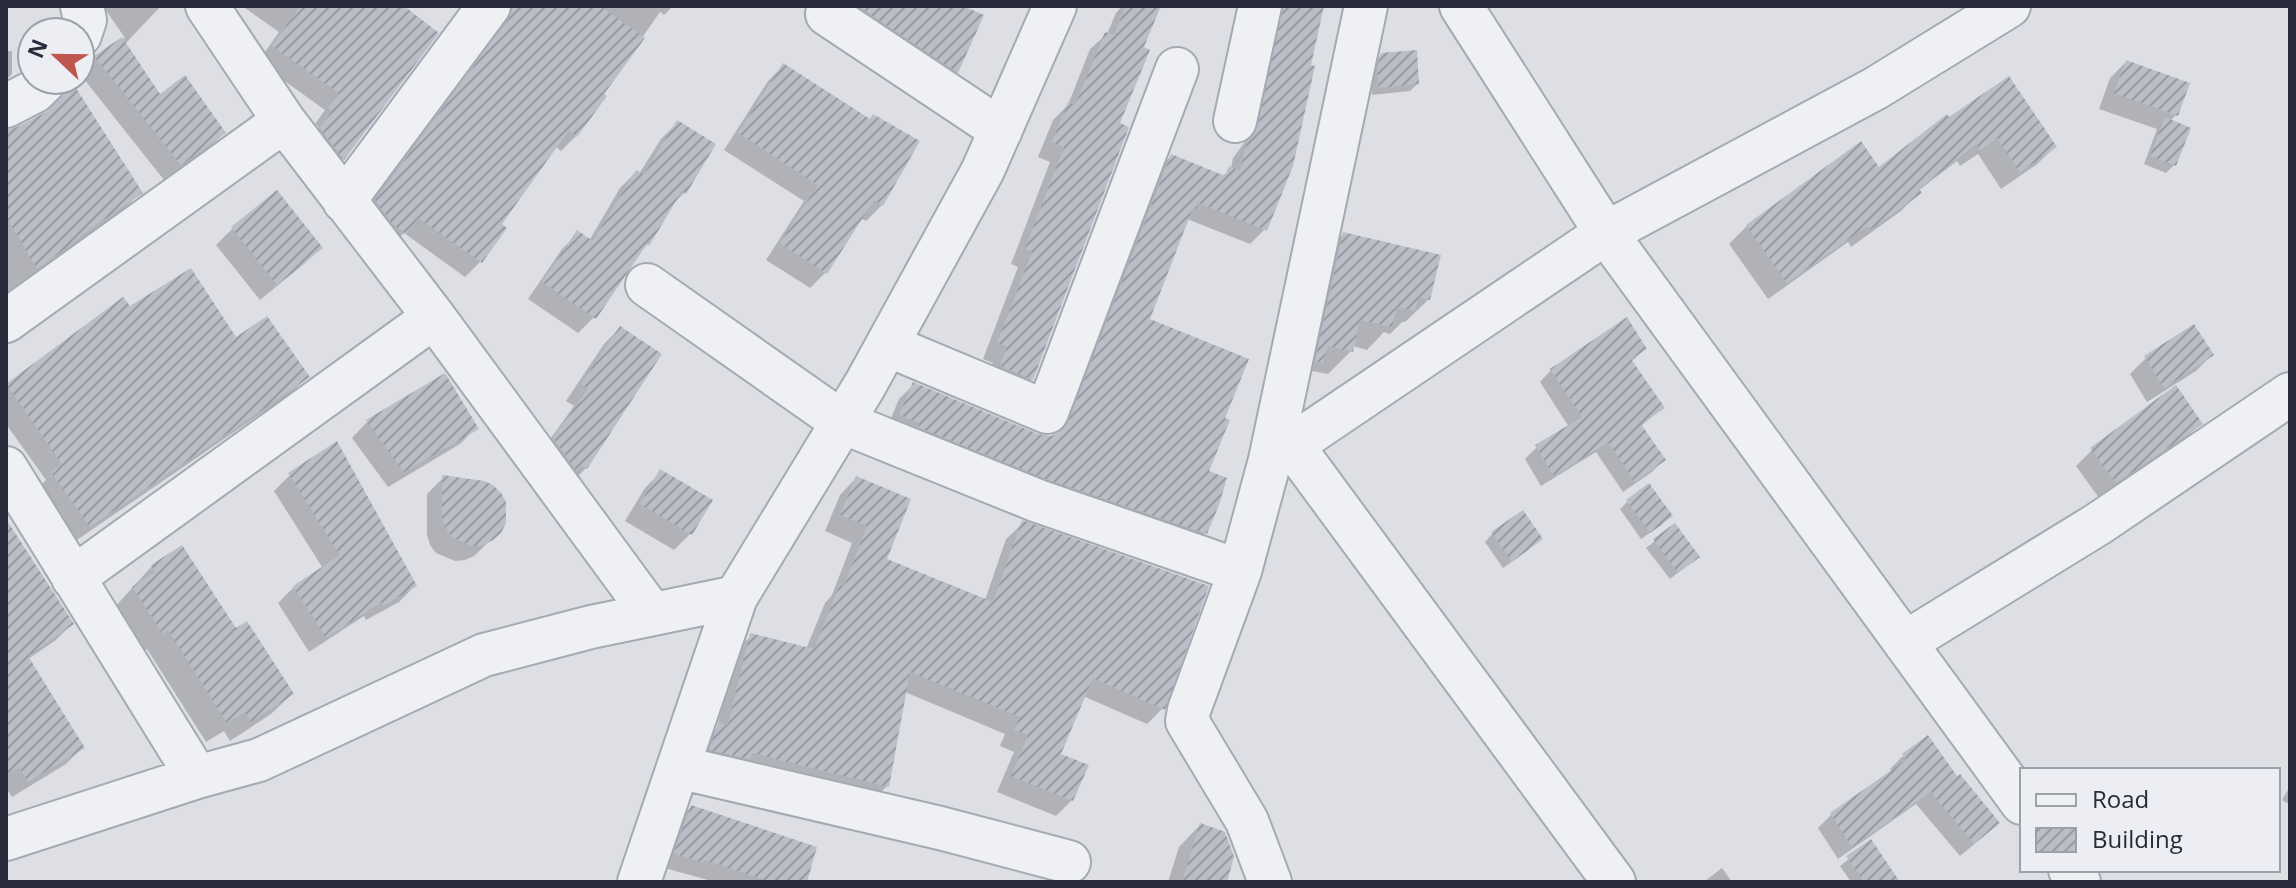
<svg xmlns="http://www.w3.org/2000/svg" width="2296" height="888" font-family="'Open Sans',sans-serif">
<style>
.shadow{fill:#0003}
.building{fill:url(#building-hatch)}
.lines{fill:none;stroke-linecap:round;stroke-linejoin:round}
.minor-casing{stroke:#a7a9b2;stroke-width:46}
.minor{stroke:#eff0f4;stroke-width:42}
</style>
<defs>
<pattern id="building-hatch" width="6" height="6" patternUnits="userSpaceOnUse" patternTransform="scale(2)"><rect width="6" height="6" fill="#bbbdc7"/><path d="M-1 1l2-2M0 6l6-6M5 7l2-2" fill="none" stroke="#989aa3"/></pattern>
</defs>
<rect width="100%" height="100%" fill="#dddfe5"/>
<!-- shadow -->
<path class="shadow" d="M103,6h56l1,1 -35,37 34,53 65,36 -16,16 -44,31 -84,-106 15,-17 30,-19z
M242,6h123l71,27 -93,126 -15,15 -22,-29 13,-18 -4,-3 10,-14 -67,-48 21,-30z
M492,6h181l-9,9 -4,-3 -58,83 -26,41 -15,15 -6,-5 -56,79 5,4 -24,33 -15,15 -61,-44 -14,14 -29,-31 133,-178 4,-13z
M837,6h121l-1,66 -16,16z
M1122,6h32l-36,118 -86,255 -16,16 -31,-13 8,-19 -10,-4 35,-92 -7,-3 39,-102 -12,-5 15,-37 15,-15 22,-56 17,-15 9,-21z
M1264,6h57l-56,223 -15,15 -63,-25 -40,101 76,99 -16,53 -2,61 -15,15 -304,-118 13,-31 15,-15 123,52 14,2 5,-2 100,-265 15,-15 51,21 9,-9 2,-10 11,-15 25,-116z
M6,51h6v23l-6,6z
M1381,55l36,29 -7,7 -38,4 -2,-18 3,-14z
M2126,62l51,52 -7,7 4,44 -8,8 -22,-9 13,-35 -58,-20 11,-31z
M784,65l98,140 -16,16 -6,-3 -34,54 -16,16 -44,-28 38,-59 -80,-51 44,-69z
M1947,116l108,31 -19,18 -35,24 -23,-35 -18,12 -3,-5 -39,30 1,2 -18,18 -50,36 -3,-5 -80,57 -39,-55 18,-18 131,-56z
M677,123l8,69 -15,15 -22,37 -12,12 -42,61 -16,16 -50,-34 34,-50 16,-16 11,8 31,-53 16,-16 3,2 22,-35z
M6,132l134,61 -13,13 -121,87z
M270,198l50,50 -16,16 -44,36 -44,-55 16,-16z
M1343,234l86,65 -24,23h-3l-12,12 -6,-2 -17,18 -14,-4 -2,5 -23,23 -15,-3 -15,15 22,-128z
M123,300l7,9 105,31 72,37 -16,16 -217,149 -38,-53 10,-9 -40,-56v-37z
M620,328l-34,140 -16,16 -32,-28 36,-50 -8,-5 38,-57z
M1645,349l-14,13 31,46 -22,19 23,33 -11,12 -29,20 -27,-40 -55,34 -16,-27 12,-12 32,-20 -29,-45 11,-12z
M2212,355l-16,16 -49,31 -17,-28 16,-16z
M367,422l109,6 -16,16 -72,43 -36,-49z
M2200,424l-16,16 -85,58 -23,-32 16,-16z
M661,472l29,62 -16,16 -49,-29 20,-33z
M290,475l125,111 -16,16 -33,18 -2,-4 -55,36 -31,-49 16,-16 28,-20 -48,-76z
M443,478l56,54 -25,24 -9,4 -10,1 -19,-8 -6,-8 -3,-10v-41z
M856,478l28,82 101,40 21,-61 17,-16 140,185 -16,16 -64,-28 -25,59 14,45 -16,16 -59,-24 17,-40 -14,-6 5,-12 -100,-42 -18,94 -16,16 -176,-36 8,-24 14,-14 17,-76 17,-16 55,13 19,-46 7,-8 20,-52 -27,-12 15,-36z
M1627,502l36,22 -22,15 -21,-30z
M1674,526l24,31 -28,22 -24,-31z
M6,533l66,91 -16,16 -28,19 54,89 -16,16 -54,33 -6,-9z
M1492,534l40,13 -29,21 -18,-26z
M152,566l83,65 57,63 -21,20 -41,27 -6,-10 -18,11 -59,-93 -5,3 -29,-43z
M1903,756l81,80 -24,20 -44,-52 -78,55 -20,-31 13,-13 62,-43 -3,-3z
M2290,786v19l-8,-5z
M691,807l114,75h-90l-54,-15 16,-45z
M1200,825l25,57h-57l11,-35z
M1871,842l21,40h-41l-11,-16z
M1722,868l10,14h-28z"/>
<!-- building -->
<path class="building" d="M300,6h104l35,27 -95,127 -24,-32 12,-17 -4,-3 11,-15 -67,-47z
M513,6h87l45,32 -41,56 3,2 -30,41 -8,-7 -67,94 5,4 -25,35 -64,-45 -12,16 -13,-10 -18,-24 133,-180z
M858,6h105l21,9 -26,58z
M1126,6h35l-17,41 6,3 -30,73 9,4 -96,253 -33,-14 7,-19 -10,-4 35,-91 -7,-3 39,-102 -12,-5 16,-40 7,3 30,-73 9,3z
M1283,6h41l-13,59 4,1 -22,100 -26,65 -68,-28 -3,6 -3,-1 -43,111 99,40 -24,59 5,2 -21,51 18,7 -8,27 -12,29 -161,-55 -128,-52 2,-4 -21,-8 14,-33 125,52 13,2 12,-6 6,-10 102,-266 54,22 4,-10 11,5 7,-30 6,-5 5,-10z
M122,37l38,57 25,-19 41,58 -45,32 -87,-109z
M1417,50l2,34 -40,4 -2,-20 4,-15z
M2126,60l64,23 -12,33 -64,-23z
M783,63l87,56 3,-5 47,27 -37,65 -9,-6 -47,74 -47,-31 38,-58 -80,-52z
M2009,76l48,71 -37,25 -23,-34 -17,12 -4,-6 -57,45 3,4 -52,37 -3,-4 -80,57 -41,-58 115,-84 18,26 68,-53 2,3z
M74,85l69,108 -63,43 1,1 -44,32 -31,-53v-86l11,-3 29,-15z
M2165,117l26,11 -15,38 -26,-10z
M677,120l39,24 -30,50 -4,-3 -33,55 -2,-2 -51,75 -54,-37 35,-52 16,11 43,-71 8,4z
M277,190l46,58 -46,37 -46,-58z
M1343,232l98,23 -11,45 -11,-3 -4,14 -18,-4 -5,20 -32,-7 -7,32 -25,-6 -5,17 -8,-2z
M191,268l45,69 31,-21 43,61 -220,150 -39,-55 11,-8 -56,-80 117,-87 7,9z
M1627,317l20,32 -16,10 34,49 -24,16 25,36 -31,22 -27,-40 -54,34 -19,-31 47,-28 -32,-48z
M2194,324l20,31 -50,33 -20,-32z
M620,326l42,28 -75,115 -6,-4 -4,6 -24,-33 35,-49 -7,-5z
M445,373l34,56 -75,43 -38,-52z
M2176,385l27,39 -87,59 -26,-35z
M337,441l80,145 -34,20 -2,-4 -55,36 -33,-52 47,-31 -52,-82z
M660,469l53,31 -21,35 -52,-31z
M442,475l42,6 9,4 8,8 5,9v21l-5,10 -8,7 -10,5 -11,1 -20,-9 -6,-9 -4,-10z
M856,476l55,23 -24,60 106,43 29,-82 187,66 -44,124 -72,-32 -32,76 28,11 -16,36 -62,-25 17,-41 -14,-5 6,-13 -110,-45 -21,115 -137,-34 -2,6 -41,-9 9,-27 10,2 22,-92 64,16 26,-65 4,2 23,-60 -27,-11z
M1649,483l24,33 -23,17 -24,-33z
M1523,510l20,29 -31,23 -21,-30z
M6,519l68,105 -46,32 57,92 -57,34 -9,-15 -13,8z
M1675,523l25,34 -22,16 -25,-34z
M182,545l54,83 11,-7 47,73 -43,28 -6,-10 -18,11 -59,-93 -5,4 -31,-47 23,-15 -4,-7z
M1928,735l29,41 3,-2 40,49 -26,21 -43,-52 -79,55 -22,-34 76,-53 -4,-6z
M691,805l126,42 -10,35h-36l-66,-22 -1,3 -30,-10z
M1200,823l25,9 9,25 -7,25h-45z
M1871,839l29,43h-36l-18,-26z"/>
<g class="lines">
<!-- minor casing -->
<g class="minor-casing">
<path id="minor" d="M207,6l77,115 150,196 218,297
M1461,6l145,227 416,570
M827,14l174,116
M80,35l5,-15 -3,-14
M6,106l29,-15 11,-11
M1235,121l25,-115
M344,201l145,-195
M647,285l195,137 196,79 202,70
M6,321l278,-200
M887,345l160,67 130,-343
M1292,445l322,437
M1270,460l336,-227 270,-145 133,-82
M6,468l191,309
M73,578l361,-261
M1906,642l192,-118 192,-130
M678,767l262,61 129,34
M6,839l191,-62 62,-17 225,-105 107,-28 145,-30
M2070,870l9,12
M639,882l97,-285 129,-212 118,-215 72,-164
M1270,882l-23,-61 -60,-100 2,-11 51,-139 30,-111 96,-454"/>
</g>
<!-- minor -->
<use href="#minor" class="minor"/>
</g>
<!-- border -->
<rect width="2296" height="888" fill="none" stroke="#282b3a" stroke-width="16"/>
<!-- legend -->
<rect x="2020" y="768" width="260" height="104" fill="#eceef3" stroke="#9ea0a9" stroke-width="2"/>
<rect x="2036" y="794" width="40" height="12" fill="#eff0f4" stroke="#9ea0a9" stroke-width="2"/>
<text x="2092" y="808" font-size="24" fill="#282b3a">Road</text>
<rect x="2036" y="828" width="40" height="24" fill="url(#building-hatch)" stroke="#9ea0a9" stroke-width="2"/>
<text x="2092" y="848" font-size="24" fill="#282b3a">Building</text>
<!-- north arrow -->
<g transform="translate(56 56) rotate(292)"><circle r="38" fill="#eceef3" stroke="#9ea0a9" stroke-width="2"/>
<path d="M0-6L14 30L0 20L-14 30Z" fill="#bf554e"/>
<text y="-12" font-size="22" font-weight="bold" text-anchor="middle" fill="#282b3a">N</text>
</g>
</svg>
